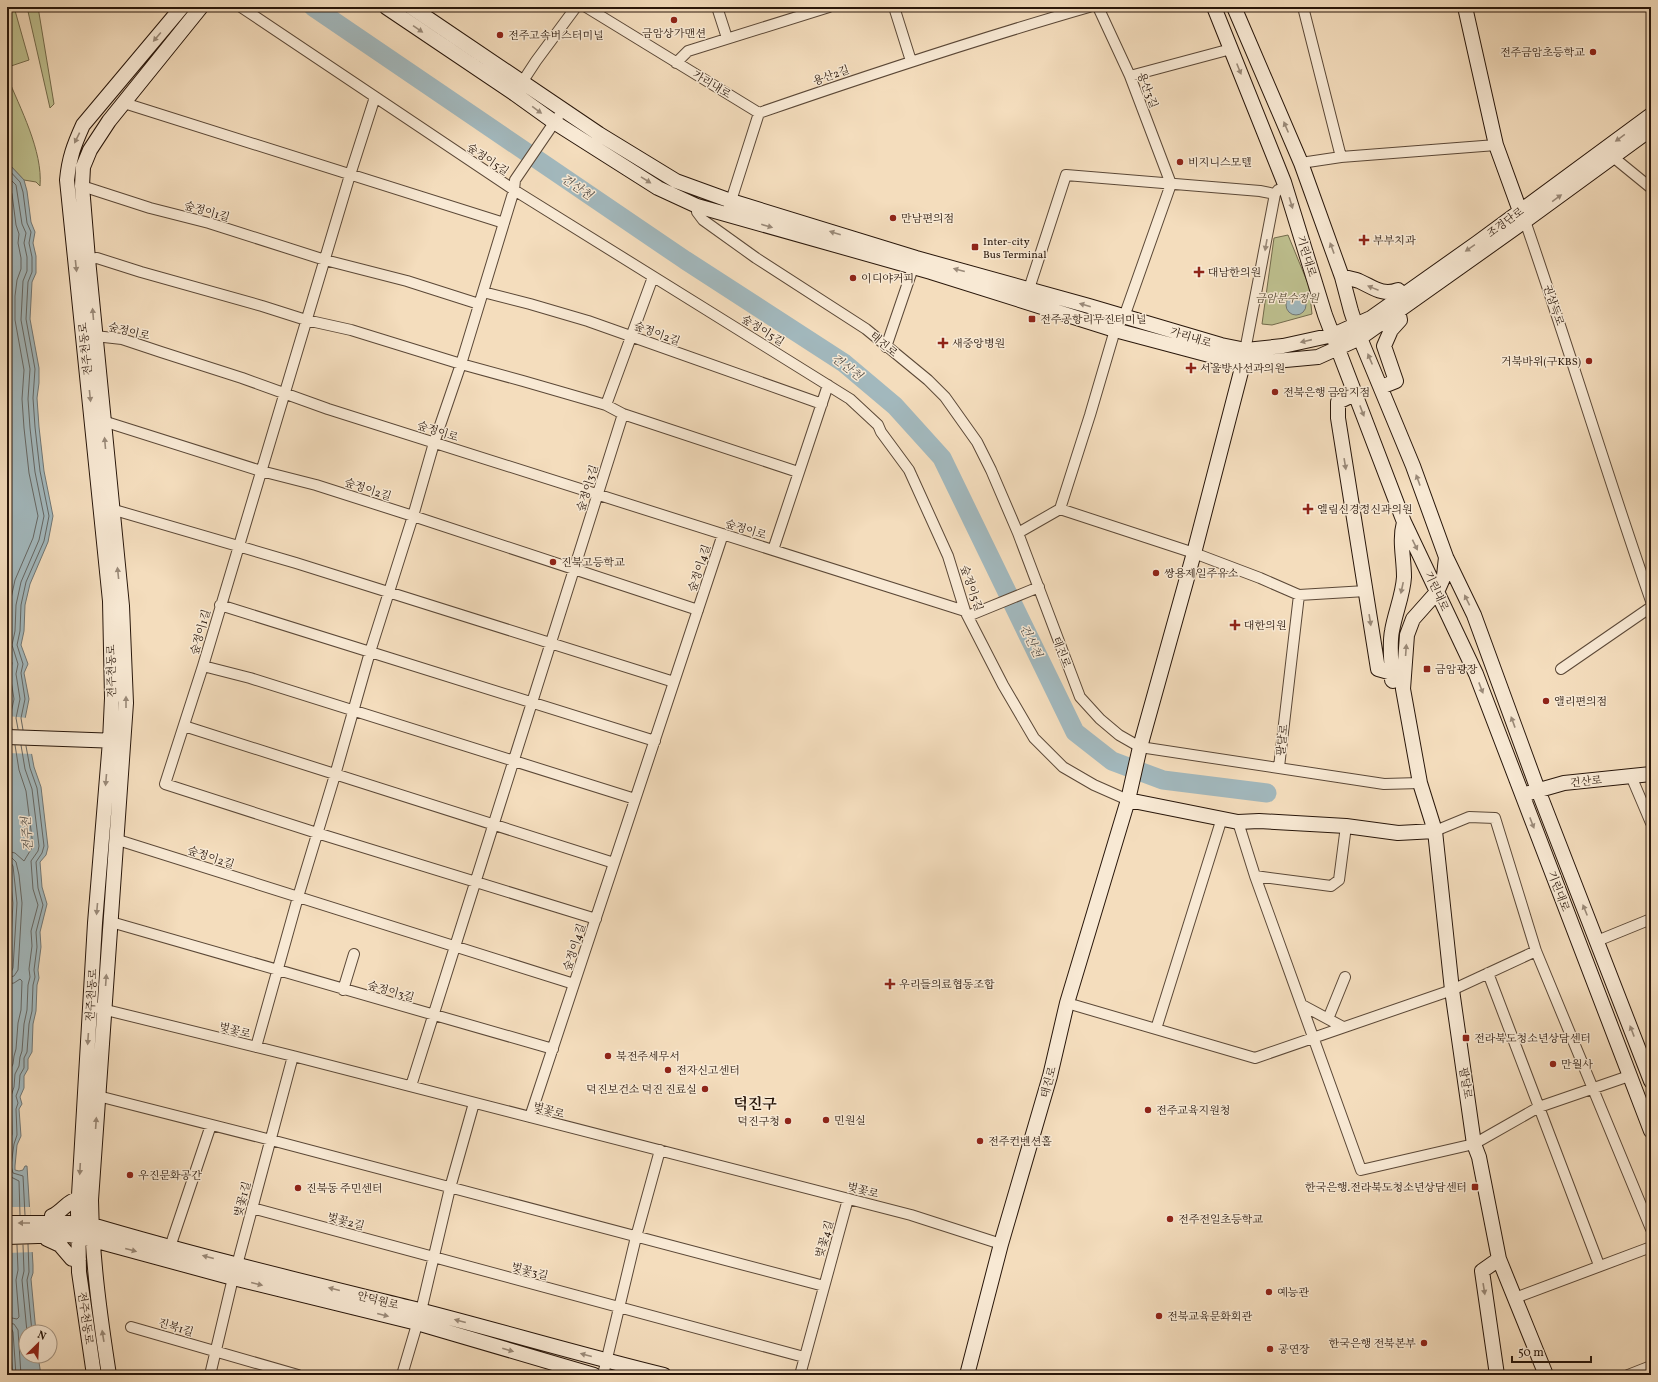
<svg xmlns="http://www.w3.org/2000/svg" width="1658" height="1382" font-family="Vollkorn,'Noto Serif KR',serif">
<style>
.green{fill:#bec08f;stroke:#736b4c}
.water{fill:#a2b8bd;stroke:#717775}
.pier{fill:#f4ddbd}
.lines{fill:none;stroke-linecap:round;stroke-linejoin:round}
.shore{stroke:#656764;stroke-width:1}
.river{stroke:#a2b8bd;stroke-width:19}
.street-casing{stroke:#5b4837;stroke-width:12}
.secondary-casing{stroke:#28160a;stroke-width:16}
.street{stroke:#f8e9d4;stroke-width:10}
.secondary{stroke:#f8e9d4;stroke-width:14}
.oneway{fill:#9a8a79}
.poi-dot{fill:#8f2418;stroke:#f8e9d4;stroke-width:1.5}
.labels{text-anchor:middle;stroke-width:3;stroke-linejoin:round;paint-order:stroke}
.poi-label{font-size:11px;fill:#28160a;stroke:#f8e9d4;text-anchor:start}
.street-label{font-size:11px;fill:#28160a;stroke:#f8e9d4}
.park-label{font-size:11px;font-style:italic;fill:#554932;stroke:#f8e9d4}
.water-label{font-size:12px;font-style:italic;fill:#534f49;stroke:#f8e9d4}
.district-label{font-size:15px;font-weight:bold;fill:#28160a;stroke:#f8e9d4}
</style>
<rect width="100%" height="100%" fill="#f4ddbd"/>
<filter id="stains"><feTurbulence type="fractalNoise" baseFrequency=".005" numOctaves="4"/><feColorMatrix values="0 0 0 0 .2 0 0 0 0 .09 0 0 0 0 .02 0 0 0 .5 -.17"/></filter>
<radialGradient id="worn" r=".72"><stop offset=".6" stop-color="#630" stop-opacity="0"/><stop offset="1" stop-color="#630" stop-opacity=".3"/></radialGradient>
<!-- green -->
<path class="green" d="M7,7h7l15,53 -21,7 -1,-4z
M27,7h11l16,97 -4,4z
M7,76c13,32 36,75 33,110l-4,-4 -12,-2 -17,-18z
M1288,235l21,51 3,28 -40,11 -10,-1 12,-86z"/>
<!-- water -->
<path class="water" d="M7,162l17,18 3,11 4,31 4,10 -2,11 3,13v17l-4,9 -2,37 9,49v15l-2,15 2,29 5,44 9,45 -5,26 -18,42 -5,21 -1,26 -3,14 7,19 -4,9 5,26 -4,20 9,48 7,20 7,60 -2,8 -6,7 2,25 5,17 -7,28 1,15 -3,23 1,8 -2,7 -1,26 -3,13 -1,28 -4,7v10l-4,7v12l-4,9 2,7 -3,5 2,27 -4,9 -2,21v4l4,1 4,-1 2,-4h2c2,33 4,66 6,99v8l-2,6 5,53h-10v24h12l3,19h-28l-6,-56v-314l6,-102 -6,-48z
M1286 305a10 10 0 1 1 20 0a10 10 0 1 1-20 0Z"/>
<!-- pier -->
<path class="pier" d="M7,716l21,2 6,36 -27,-1z
M7,1207h23l4,45 -27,1z"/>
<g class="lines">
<!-- shore -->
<path class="shore" d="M7,168l13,14 3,10 4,31 4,9 -2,11 3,14v15l-4,10 -2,37 9,50 -2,29 2,29 5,44 9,45 -5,25 -18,41 -5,23 -1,26 -3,14 6,19 -2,9 4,26 -4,19 2,12
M7,176l9,9 6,39 4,9 -2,10 3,14v14l-4,10 -2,39 9,49 -2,30 2,29 5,44 9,44 -5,24 -18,42 -5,23 -1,26 -3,14 6,19 -2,10 4,25 -4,19 2,11
M7,185l3,3 2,6 4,31 3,9 -1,9 3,15v11l-4,11 -2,16v24l9,50 -2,29 2,29 5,45 9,43 -5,22 -18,42 -5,23 -1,27 -2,10
M7,649l5,14 -2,11 4,25 -4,19 2,11
M7,851l8,2 9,8 9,-15 -7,-55 -7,-21 -4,-25
M7,857l5,1 4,4 3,13 3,28 -4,67 -4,6 -7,2
M7,862l4,1 2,3 4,37 -4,65 -2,4 -4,1
M7,984l7,-1 6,-4 2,2 -1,29 -3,13 -2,26 -2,7 -1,8 -4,8 -2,17
M7,1155l5,-21 -1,-38 3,-9 1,-13 4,-8 1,-9 2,-6 2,-27 3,-14 1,-25 2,-8 -1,-8 3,-23 -1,-15 7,-26 -5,-16 -2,-28 7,-10 1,-5 -7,-57 -7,-20 -4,-24
M7,1173l4,4 8,4 1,34
M25,1215l-2,-39 -10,-3 -2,-7 3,-22 3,-9 -1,-26 2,-6 -2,-7 3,-8 1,-13 4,-7v-10l3,-6 2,-28 3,-13 1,-26 2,-8 -1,-7 3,-23 -1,-15 7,-27 -5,-17 -2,-26 6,-9 2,-7 -7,-58 -7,-20 -4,-22
M28,1244l1,28 -2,8 5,52
M23,1245l1,26 -2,9 5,52
M7,1317l10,2 2,-2 -3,-37 2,-10 -1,-25
M7,1323l7,1 4,6 3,45
M7,1328h4l2,4 3,43"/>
<!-- river -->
<path class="river" d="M313,7l372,253 159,103 51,43 47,52 133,274 37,29 51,19 104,13"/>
<!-- street casing -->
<g class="street-casing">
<path id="street" d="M241,7l273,183 336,209 28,26 3,7 28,38 39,86 17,55 38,74 31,53 29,29 31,18 34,15
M586,7l173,106 -30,94
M717,7l10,31
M894,7l17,54
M1303,7l38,150
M676,63l12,-12 141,-44
M1130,76l101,-27
M519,87l17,-26 40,-54
M375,97l-25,78 -147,491 -38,118 152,49 279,86
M124,103l380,120
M759,113c110,-38 219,-74 330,-106
M1613,157l38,31
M1301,163l40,-6 155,-12
M82,186l68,22 59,15 116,37 82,21 72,23
M697,206v6l6,8 53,38 110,71 62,51 17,17 32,45 14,28 27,63 62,164 20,22 19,16 21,12 244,37 36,-1
M1525,221c44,127 82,254 126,380
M88,259l9,-1 44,14 121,34 44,14 45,10 110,34 62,17 83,24 17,9 175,58
M483,292l47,12 58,17 234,83
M1027,295l39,-120 194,16 15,3
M95,336l27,3 39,13 81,26 86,31 637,202
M886,347l29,-85
M1244,356l31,-162 3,-4
M606,405l47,-128
M103,421l158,50 55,14 97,31 285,94
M111,509l185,54 378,119
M1060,509l30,-94 25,-85 9,-13 47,-133 -41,-108 -32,-69
M1018,533l42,-24 134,44 66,25 39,17 67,-4
M773,550l55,-165
M220,605l435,136
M968,616l71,-29
M203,666l47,12 385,121
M1561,669l90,-62
M184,726l430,137
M1279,767l20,-172
M1631,776l20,47
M1238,822l17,54 106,294 113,-26 65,-37 90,-31
M1435,831l34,-14 26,1 41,133 115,278
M118,840l456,144
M1255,876l76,10 8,-6 7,-54
M111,922l442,127
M1597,941l54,-22
M1488,973l111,292
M343,990l11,-36
M1067,1003l188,55 197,-68 84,-39
M1302,1005l41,22
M90,1006l203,50 618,159 90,29
M1328,1019l17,-42
M1156,1029l66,-211
M256,1047l42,-150 37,-122 35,-123 43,-136 21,-73 27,-79 53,-174 1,-10 43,-63
M411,1086l212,-672
M98,1096l173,44 553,146
M530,1117l193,-583
M252,1208l552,149
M170,1247l41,-122
M237,1265l56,-209
M1515,1298l136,-51
M131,1327l167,48
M210,1375l23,-97
M402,1375l19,-64 29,-123 24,-85
M603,1375l33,-138 24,-87
M800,1375l48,-176
M1628,1375l23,-9"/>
</g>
<!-- secondary casing -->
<g class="secondary-casing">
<path id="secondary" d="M386,7l129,87 39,28 104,66 39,18 234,66 184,58 128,34 75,-7 42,-19 165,-117 126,-92
M411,7l188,127 77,47 55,20 185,57 173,48 132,39 25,5 37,-4 50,-11 38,-17 106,-75 174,-128
M1214,7l70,175 41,133 79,207 72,152 175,457
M1234,7l67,156 41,114 9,34 9,27 53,128 33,91 28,58 64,175 113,291
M1465,7l31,138 24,66 4,8
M1342,277c6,1 12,2 17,4 14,6 23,15 39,9l5,5
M1381,387l15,-6 -12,-35 7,-16 9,-10 -2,-10
M1355,394l-17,8v16l40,251 14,4
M1446,557l-2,19 -7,16 -24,27 -6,16 -4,54 17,94 15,48 17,159 22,154 5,13 20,102 47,116
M1393,681l-1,-1c0,-16 -3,-34 0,-49 3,-18 11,-36 12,-54 0,-20 -5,-36 0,-55
M7,737l112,4
M1529,793l35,-10 87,-9
M1128,800l110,22 21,-1 87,5 52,7 37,-2
M7,1223h62l23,2c108,32 218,58 327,85 82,21 163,45 245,65
M53,1223l-1,-7c11,-5 15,-15 26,-17
M48,1236l-1,3 13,6 12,14h7
M7,1237l62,-2 24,5 140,38 184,45 177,52
M94,1375l-15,-103 -1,-60 17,-289 15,-182 2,-43 -2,-97 -43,-421c2,-22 7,-35 16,-55l99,-118
M109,1375c-9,-58 -17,-116 -18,-175l35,-497 -4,-97 -34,-347 -6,-73 1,-19 7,-17 19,-29 92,-114
M967,1375l34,-131 49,-168 17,-73 61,-203 12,-53 54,-194 49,-189
M1497,1375l-15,-104 17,-12"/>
</g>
<!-- street -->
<use href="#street" class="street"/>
<!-- secondary -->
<use href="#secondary" class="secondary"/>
</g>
<!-- one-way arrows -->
<defs><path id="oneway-solid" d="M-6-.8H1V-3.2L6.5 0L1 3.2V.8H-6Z"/></defs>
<g class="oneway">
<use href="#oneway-solid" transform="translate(418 29) rotate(34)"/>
<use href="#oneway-solid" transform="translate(157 37) rotate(130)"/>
<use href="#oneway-solid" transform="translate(1239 69) rotate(68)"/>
<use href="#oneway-solid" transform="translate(537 110) rotate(36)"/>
<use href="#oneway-solid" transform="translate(1286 127) rotate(-113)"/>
<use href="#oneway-solid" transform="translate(77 138) rotate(116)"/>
<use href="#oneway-solid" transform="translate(1620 138) rotate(144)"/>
<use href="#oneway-solid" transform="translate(646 180) rotate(32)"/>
<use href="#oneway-solid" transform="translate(1557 198) rotate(-36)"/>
<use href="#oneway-solid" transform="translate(1291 203) rotate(73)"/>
<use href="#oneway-solid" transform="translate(767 226) rotate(16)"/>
<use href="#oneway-solid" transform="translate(835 233) rotate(-163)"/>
<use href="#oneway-solid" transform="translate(1266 245) rotate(100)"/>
<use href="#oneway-solid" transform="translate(1332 248) rotate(-110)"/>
<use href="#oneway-solid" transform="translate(1470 248) rotate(145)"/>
<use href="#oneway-solid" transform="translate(76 266) rotate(84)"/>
<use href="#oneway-solid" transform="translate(959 270) rotate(-165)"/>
<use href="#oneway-solid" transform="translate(1373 288) rotate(-158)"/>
<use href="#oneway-solid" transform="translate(1085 305) rotate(-164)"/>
<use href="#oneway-solid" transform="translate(93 314) rotate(-95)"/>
<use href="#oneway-solid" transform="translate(1306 341) rotate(167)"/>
<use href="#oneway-solid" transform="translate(1370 359) rotate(-113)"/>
<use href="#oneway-solid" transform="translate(90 396) rotate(84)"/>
<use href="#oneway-solid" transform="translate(1362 411) rotate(69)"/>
<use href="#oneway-solid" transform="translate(105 443) rotate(-95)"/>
<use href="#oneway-solid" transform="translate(1345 464) rotate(81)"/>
<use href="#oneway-solid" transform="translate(1418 480) rotate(-110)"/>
<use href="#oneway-solid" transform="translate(1415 545) rotate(64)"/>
<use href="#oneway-solid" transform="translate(118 573) rotate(-96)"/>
<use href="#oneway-solid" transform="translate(1402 588) rotate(102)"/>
<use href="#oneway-solid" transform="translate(1467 600) rotate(-116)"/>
<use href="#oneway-solid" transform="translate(1370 620) rotate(81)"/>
<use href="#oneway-solid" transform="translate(1406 650) rotate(-86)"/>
<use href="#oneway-solid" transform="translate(1481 688) rotate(69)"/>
<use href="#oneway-solid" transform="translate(126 702) rotate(-90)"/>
<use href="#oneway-solid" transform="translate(1513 722) rotate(-110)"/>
<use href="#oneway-solid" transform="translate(106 780) rotate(95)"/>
<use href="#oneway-solid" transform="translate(1532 823) rotate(69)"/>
<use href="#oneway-solid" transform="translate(97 909) rotate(95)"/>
<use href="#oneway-solid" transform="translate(1585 910) rotate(-112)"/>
<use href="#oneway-solid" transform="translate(106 980) rotate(-86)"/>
<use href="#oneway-solid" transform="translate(1632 1031) rotate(-111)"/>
<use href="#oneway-solid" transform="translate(88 1039) rotate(94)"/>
<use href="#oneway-solid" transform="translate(96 1123) rotate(-86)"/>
<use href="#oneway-solid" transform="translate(80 1169) rotate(93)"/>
<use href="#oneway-solid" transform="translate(24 1223) rotate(180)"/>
<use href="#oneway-solid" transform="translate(131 1250) rotate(15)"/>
<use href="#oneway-solid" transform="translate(208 1257) rotate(-165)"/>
<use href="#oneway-solid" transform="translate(257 1284) rotate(14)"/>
<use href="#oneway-solid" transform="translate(334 1289) rotate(-166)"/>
<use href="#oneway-solid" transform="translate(1484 1289) rotate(81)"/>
<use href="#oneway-solid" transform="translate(383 1315) rotate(14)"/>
<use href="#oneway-solid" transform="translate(460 1321) rotate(-165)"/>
<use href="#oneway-solid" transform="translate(103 1336) rotate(-99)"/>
<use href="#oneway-solid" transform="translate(508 1350) rotate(16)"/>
<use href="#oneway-solid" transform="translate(586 1355) rotate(-165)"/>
</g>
<!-- markers -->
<g class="poi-dot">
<circle cx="674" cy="20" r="4"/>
<circle cx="500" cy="35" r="4"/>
<circle cx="1593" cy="52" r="4"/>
<circle cx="1180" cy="162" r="4"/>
<circle cx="893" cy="218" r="4"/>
<path d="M1362 234h4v4h4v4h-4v4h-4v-4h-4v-4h4z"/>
<rect x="971" y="243" width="8" height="8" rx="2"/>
<path d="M1197 266h4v4h4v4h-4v4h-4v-4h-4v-4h4z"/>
<circle cx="853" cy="278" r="4"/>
<rect x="1028" y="315" width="8" height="8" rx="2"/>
<path d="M941 337h4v4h4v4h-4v4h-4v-4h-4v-4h4z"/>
<circle cx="1589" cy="361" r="4"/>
<path d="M1189 362h4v4h4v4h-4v4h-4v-4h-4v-4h4z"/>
<circle cx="1275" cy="392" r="4"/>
<path d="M1306 503h4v4h4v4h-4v4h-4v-4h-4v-4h4z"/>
<circle cx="553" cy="562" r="4"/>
<circle cx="1156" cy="573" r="4"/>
<path d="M1233 619h4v4h4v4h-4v4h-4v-4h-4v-4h4z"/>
<rect x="1423" y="665" width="8" height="8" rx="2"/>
<circle cx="1546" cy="701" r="4"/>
<path d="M888 978h4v4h4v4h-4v4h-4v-4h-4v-4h4z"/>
<rect x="1462" y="1034" width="8" height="8" rx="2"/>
<circle cx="608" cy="1056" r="4"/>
<circle cx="1553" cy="1064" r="4"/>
<circle cx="668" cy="1070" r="4"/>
<circle cx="705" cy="1089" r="4"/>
<circle cx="1148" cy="1110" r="4"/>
<circle cx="826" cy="1120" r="4"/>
<circle cx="788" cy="1121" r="4"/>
<circle cx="980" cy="1141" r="4"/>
<circle cx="130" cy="1175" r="4"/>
<rect x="1471" y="1183" width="8" height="8" rx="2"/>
<circle cx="298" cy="1188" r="4"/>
<circle cx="1170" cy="1219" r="4"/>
<circle cx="1269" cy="1292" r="4"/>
<circle cx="1159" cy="1316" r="4"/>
<circle cx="1424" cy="1343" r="4"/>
<circle cx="1270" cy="1349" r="4"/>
</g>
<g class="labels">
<!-- poi labels -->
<g class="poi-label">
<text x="674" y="37" text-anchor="middle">금암상가맨션</text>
<text x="508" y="39">전주고속버스터미널</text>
<text x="1585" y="56" text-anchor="end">전주금암초등학교</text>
<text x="1188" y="166">비지니스모텔</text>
<text x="901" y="222">만남편의점</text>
<text x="1373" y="244">부부치과</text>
<text x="983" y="245">Inter-city<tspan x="983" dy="13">Bus Terminal</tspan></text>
<text x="1208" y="276">대남한의원</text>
<text x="861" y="282">이디야커피</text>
<text x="1040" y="323">전주공항리무진터미널</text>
<text x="952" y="347">새중앙병원</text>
<text x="1581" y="365" text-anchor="end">거북바위(구KBS)</text>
<text x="1200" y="372">서울방사선과의원</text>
<text x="1283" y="396">전북은행 금암지점</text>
<text x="1317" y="513">엘림신경정신과의원</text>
<text x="561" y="566">진북고등학교</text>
<text x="1164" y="577">쌍용제일주유소</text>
<text x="1244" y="629">대한의원</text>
<text x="1435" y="673">금암광장</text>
<text x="1554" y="705">앨리편의점</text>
<text x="899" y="988">우리들의료협동조합</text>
<text x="1474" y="1042">전라북도청소년상담센터</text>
<text x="616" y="1060">북전주세무서</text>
<text x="1561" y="1068">만월사</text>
<text x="676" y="1074">전자신고센터</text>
<text x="697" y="1093" text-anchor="end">덕진보건소 덕진 진료실</text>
<text x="1156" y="1114">전주교육지원청</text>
<text x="834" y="1124">민원실</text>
<text x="780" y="1125" text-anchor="end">덕진구청</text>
<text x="988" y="1145">전주컨벤션홀</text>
<text x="138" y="1179">우진문화공간</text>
<text x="1467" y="1191" text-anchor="end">한국은행.전라북도청소년상담센터</text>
<text x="306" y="1192">진북동 주민센터</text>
<text x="1178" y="1223">전주전일초등학교</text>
<text x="1277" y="1296">예능관</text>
<text x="1167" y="1320">전북교육문화회관</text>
<text x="1416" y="1347" text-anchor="end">한국은행 전북본부</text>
<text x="1278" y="1353">공연장</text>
</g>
<!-- street labels -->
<g class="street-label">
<text transform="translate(831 75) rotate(-19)" y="4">용산2길</text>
<text transform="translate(712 84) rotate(31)" y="4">가리내로</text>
<text transform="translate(1148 90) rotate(69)" y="4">용산3길</text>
<text transform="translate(488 159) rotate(34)" y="4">숲정이5길</text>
<text transform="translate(207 211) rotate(16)" y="4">숲정이1길</text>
<text transform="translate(1505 222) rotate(-36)" y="4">조경단로</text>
<text transform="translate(1307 256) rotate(73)" y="4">기린대로</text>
<text transform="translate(1554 305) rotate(71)" y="4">권삼득로</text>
<text transform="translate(763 330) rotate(32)" y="4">숲정이5길</text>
<text transform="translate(129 331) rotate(13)" y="4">숲정이로</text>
<text transform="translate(657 333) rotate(20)" y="4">숲정이2길</text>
<text transform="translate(1191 337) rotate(17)" y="4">가리내로</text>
<text transform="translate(884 344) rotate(40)" y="4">태진로</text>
<text transform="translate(85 349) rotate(-96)" y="4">전주천동로</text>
<text transform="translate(438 431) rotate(18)" y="4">숲정이로</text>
<text transform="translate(587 488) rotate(-73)" y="4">숲정이3길</text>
<text transform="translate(368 489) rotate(18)" y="4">숲정이2길</text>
<text transform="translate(746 529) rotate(17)" y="4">숲정이로</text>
<text transform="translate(699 568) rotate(-72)" y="4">숲정이4길</text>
<text transform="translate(972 588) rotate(71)" y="4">숲정이5길</text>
<text transform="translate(1437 591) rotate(65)" y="4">기린대로</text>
<text transform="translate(200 632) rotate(-74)" y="4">숲정이1길</text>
<text transform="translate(1062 652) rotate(69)" y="4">태진로</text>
<text transform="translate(111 671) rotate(-91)" y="4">전주천동로</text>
<text transform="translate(1282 740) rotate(-83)" y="4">팔달로</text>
<text transform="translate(1586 781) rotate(-6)" y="4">건산로</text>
<text transform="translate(211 857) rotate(18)" y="4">숲정이2길</text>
<text transform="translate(1559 891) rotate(69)" y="4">기린대로</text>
<text transform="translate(574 947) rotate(-72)" y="4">숲정이4길</text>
<text transform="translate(391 991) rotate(16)" y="4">숲정이3길</text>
<text transform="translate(91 995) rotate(-86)" y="4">전주천동로</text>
<text transform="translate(235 1030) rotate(14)" y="4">벚꽃로</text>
<text transform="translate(1048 1082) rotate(-75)" y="4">태진로</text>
<text transform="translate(1466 1083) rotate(81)" y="4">팔달로</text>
<text transform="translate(549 1110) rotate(15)" y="4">벚꽃로</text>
<text transform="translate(863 1190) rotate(14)" y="4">벚꽃로</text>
<text transform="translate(242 1199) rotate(-75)" y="4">벚꽃1길</text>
<text transform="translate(346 1221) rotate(15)" y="4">벚꽃2길</text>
<text transform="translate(824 1239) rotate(-74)" y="4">벚꽃4길</text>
<text transform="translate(530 1271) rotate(15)" y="4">벚꽃3길</text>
<text transform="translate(378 1300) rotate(14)" y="4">안덕원로</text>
<text transform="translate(86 1318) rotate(82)" y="4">전주천동로</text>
<text transform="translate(176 1327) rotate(16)" y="4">진북1길</text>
</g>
<!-- park labels -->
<g class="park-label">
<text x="1287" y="302">금암분수정원</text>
</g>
<!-- water labels -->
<g class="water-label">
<text transform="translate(577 187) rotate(34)" y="4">건산천</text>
<text transform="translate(847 367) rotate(37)" y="4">건산천</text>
<text transform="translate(1031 641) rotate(64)" y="4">건산천</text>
<text transform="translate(27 834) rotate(-94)" y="4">전주천</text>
</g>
<!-- district labels -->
<g class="district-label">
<text x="755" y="1109">덕진구</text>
</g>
</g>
<!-- margin -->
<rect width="1658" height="1382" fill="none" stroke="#f4ddbd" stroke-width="24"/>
<rect x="8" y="8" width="1642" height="1366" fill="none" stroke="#28160a" stroke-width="2"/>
<rect x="12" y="12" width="1634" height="1358" fill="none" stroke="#28160a"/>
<!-- north arrow -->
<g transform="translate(38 1344) rotate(24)"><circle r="19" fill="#f8e9d4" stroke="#a59583"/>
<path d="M0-3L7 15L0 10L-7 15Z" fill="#8f2418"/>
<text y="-6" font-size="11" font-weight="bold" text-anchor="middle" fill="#28160a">N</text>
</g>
<!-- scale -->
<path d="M1512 1356v6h79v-6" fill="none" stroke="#28160a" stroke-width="2"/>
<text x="1518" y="1356" font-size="12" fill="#28160a" stroke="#f8e9d4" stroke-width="3" paint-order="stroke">50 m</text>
<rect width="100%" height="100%" filter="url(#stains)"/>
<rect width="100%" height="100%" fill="url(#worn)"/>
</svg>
